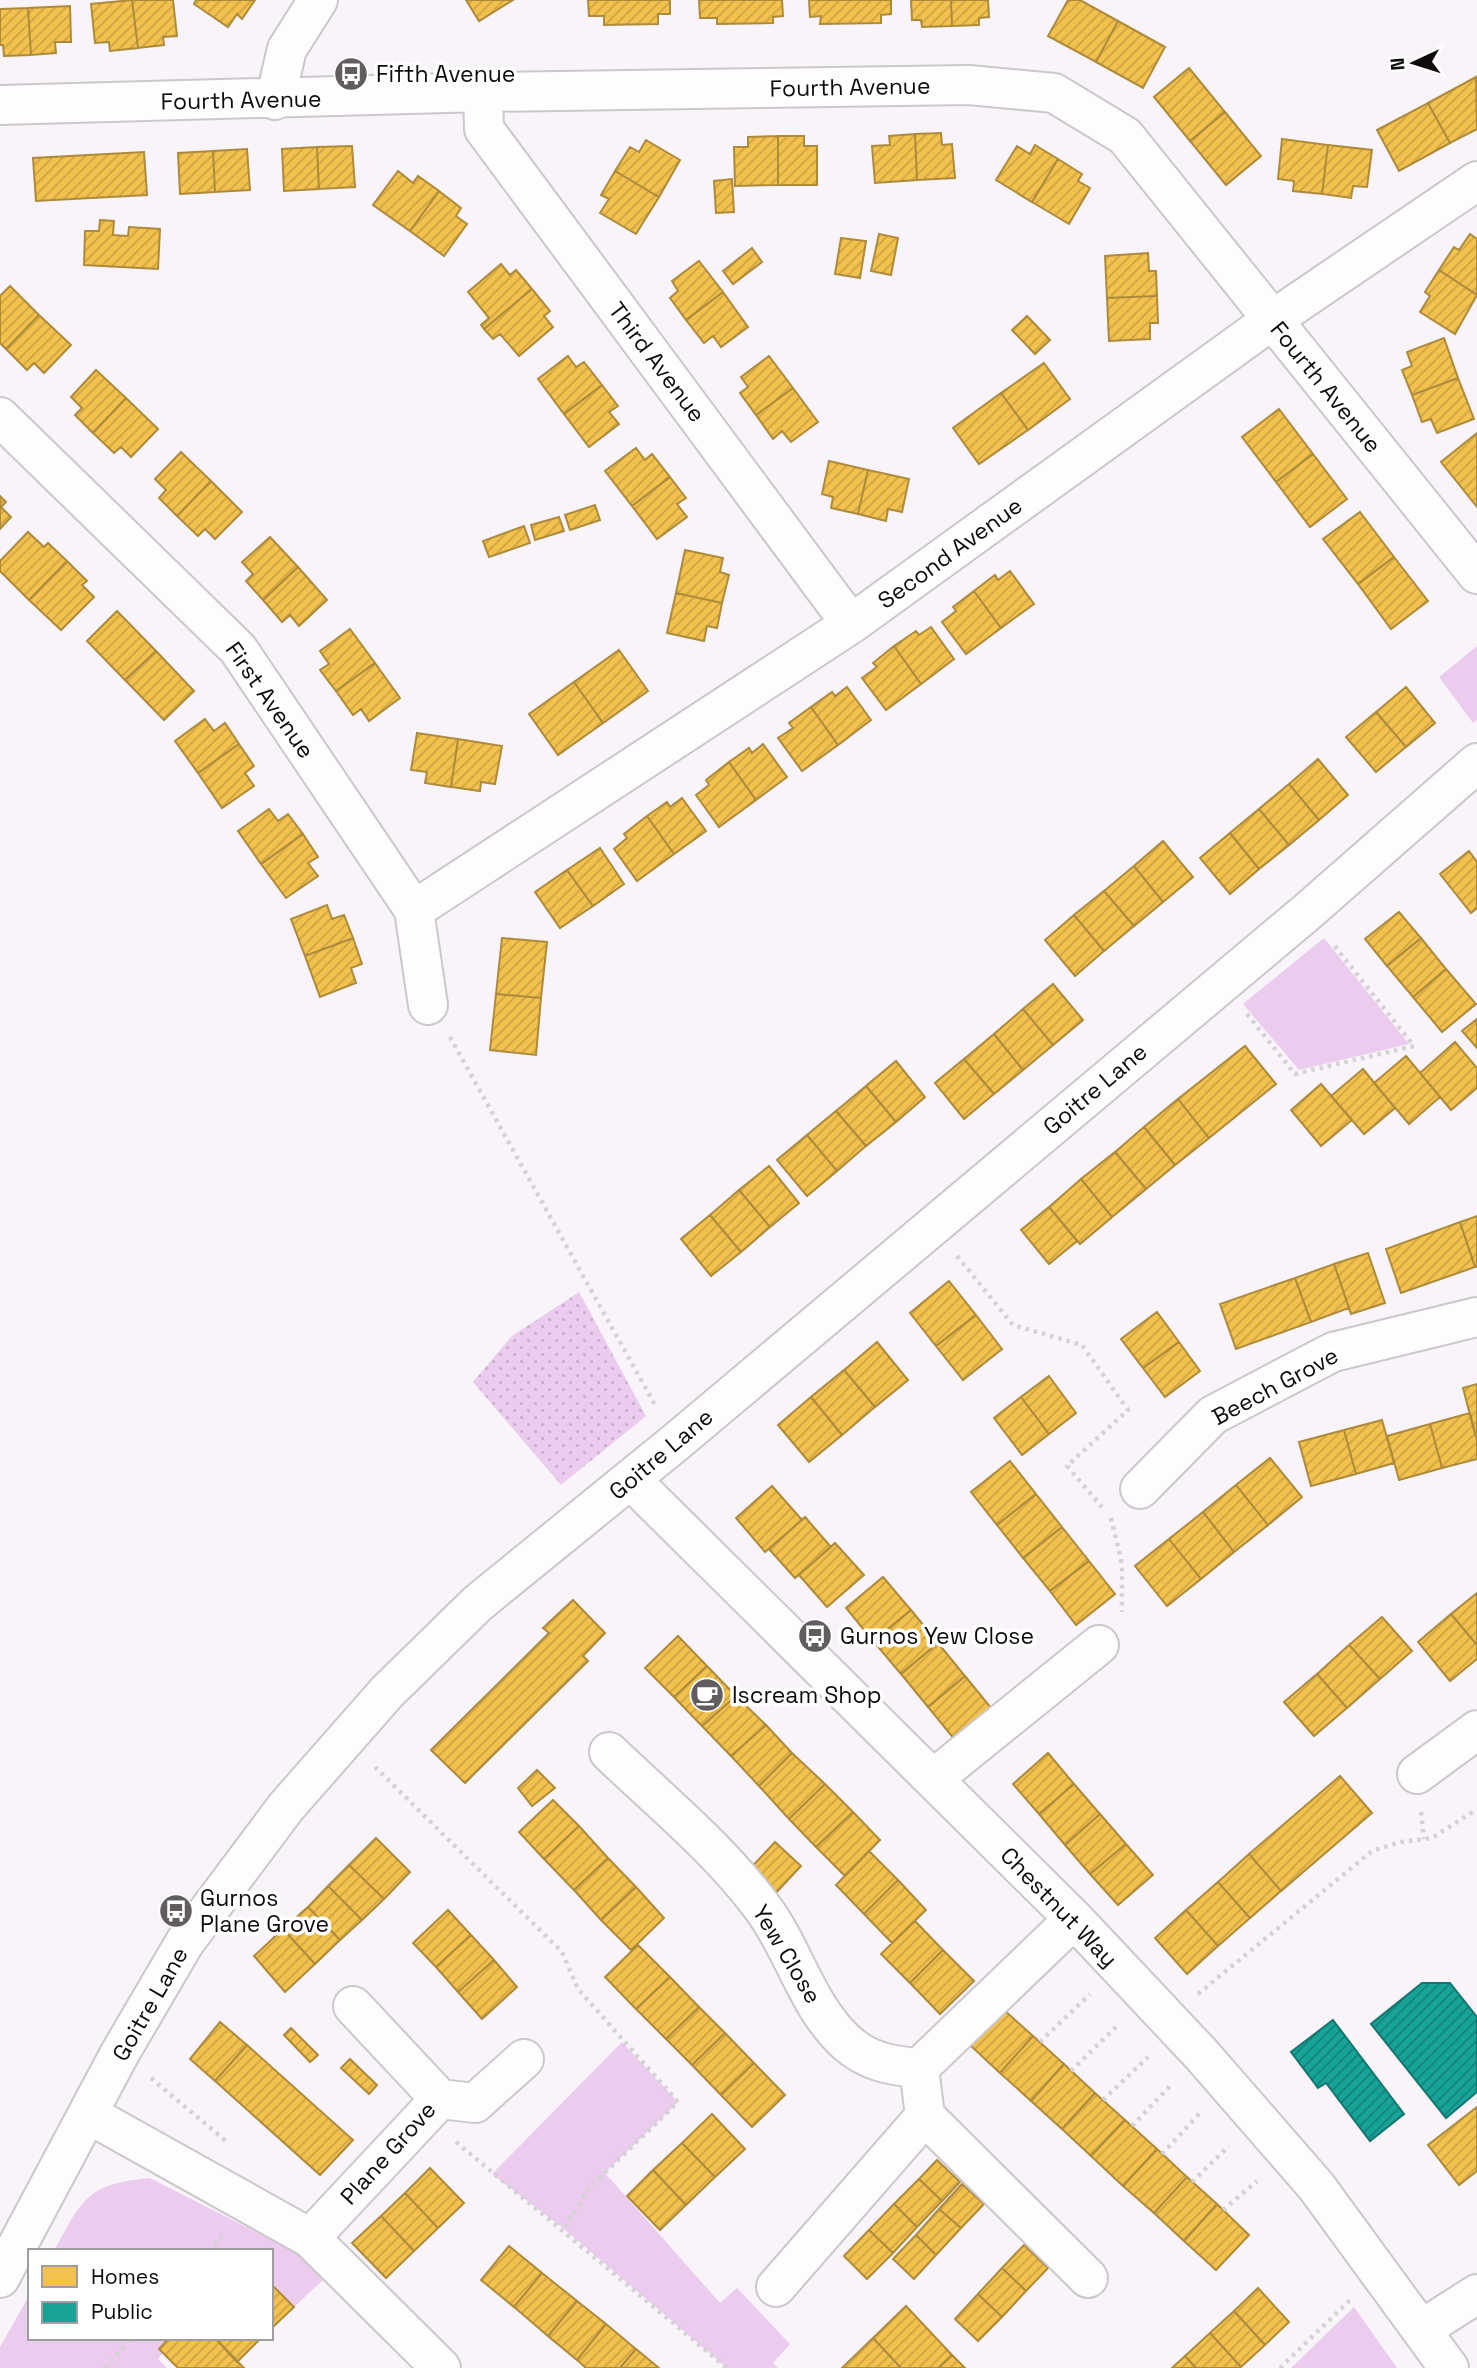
<svg xmlns="http://www.w3.org/2000/svg" width="1477" height="2368" font-family="'Space Grotesk',sans-serif">
<style>
.grass{fill:#ebccef}
.park{fill:url(#park-dots)}
.homes{fill:url(#homes-hatch);stroke:#ae8a3b;stroke-width:2}
.public{fill:url(#public-hatch);stroke:#14756f;stroke-width:2}
.lines{fill:none;stroke-linecap:round;stroke-linejoin:round}
.minor-casing{stroke:#cbc7cb;stroke-width:42}
.path{stroke:#d4d2d4;stroke-width:4.5;stroke-dasharray:3.5 5;stroke-linecap:butt}
.minor{stroke:#fefdfe;stroke-width:38}
.labels{text-anchor:middle;stroke-width:7;stroke-linejoin:round;paint-order:stroke}
.poi-label{font-size:23px;fill:#0e0a0e;stroke:#fff;text-anchor:start}
.street-label{font-size:23px;fill:#0e0a0e;stroke:#fff}
</style>
<defs>
<pattern id="park-dots" width="8" height="8" patternUnits="userSpaceOnUse" patternTransform="scale(1.75)"><rect width="8" height="8" fill="#ebccef"/><path d="M2 2h.1M6 6h.1" fill="none" stroke="#c8aecc" stroke-width="1.8" stroke-linecap="round"/></pattern>
<pattern id="homes-hatch" width="6" height="6" patternUnits="userSpaceOnUse" patternTransform="scale(1.75)"><rect width="6" height="6" fill="#f2c14e"/><path d="M-1 1l2-2M0 6l6-6M5 7l2-2" fill="none" stroke="#cea443"/></pattern>
<pattern id="public-hatch" width="6" height="6" patternUnits="userSpaceOnUse" patternTransform="scale(1.75)"><rect width="6" height="6" fill="#17a398"/><path d="M-1 1l2-2M0 6l6-6M5 7l2-2" fill="none" stroke="#13837a"/></pattern>
</defs>
<rect width="100%" height="100%" fill="#f9f4f9"/>
<!-- grass -->
<path class="grass" d="M1477,646v74l-4,3 -34,-46z
M1324,938l85,106 -110,26 -56,-66z
M622,2042l56,60 -73,71 115,130 17,-15 53,56 -17,19 5,5h-51l-163,-139 -72,-55z
M150,2178l153,78 20,24 -29,27 -23,-23v-33h-217c29,-53 33,-67 96,-73z
M30,2294v44h144l-16,21 9,9h-167v-21z
M1354,2307l43,61h-106z"/>
<!-- park -->
<path class="park" d="M579,1292l67,124 -85,69 -88,-103 39,-46z"/>
<!-- homes -->
<path class="homes" d="M132,0h41l4,36 -14,1 1,8 -26,3z
M132,0l6,48 -28,3 -1,-9 -14,1 -4,-39z
M196,0h59l-13,19 -5,-5 -9,13 -34,-23z
M466,0h47l-34,21z
M588,0h82v14h-12v10l-54,1v-9h-15z
M699,0h83l1,16 -10,1v6l-56,1v-6h-17z
M809,0h82v14l-10,1v8l-61,1 1,-8 -11,1z
M911,0h40l1,26 -30,1 -1,-7h-9z
M951,0h37l1,17 -10,1v7l-27,1z
M1068,0h12l38,21 -22,41 -48,-26z
M70,6l1,36h-16l1,11 -25,2 -3,-47z
M28,8l3,47 -27,1 -1,-11h-3v-36z
M1118,21l47,26 -22,41 -47,-26z
M1189,68l36,44 -35,29 -36,-44z
M1476,77l1,52 -27,14 -22,-40z
M1428,103l22,40 -51,28 -22,-41z
M1225,112l36,44 -35,29 -36,-44z
M941,133l1,12 10,-1 3,34 -38,2 -2,-46z
M915,134l2,46 -42,3 -3,-37 18,-1 -1,-9z
M778,136v49l-43,1 -1,-39h14v-10z
M778,136h26v10h13v39h-39z
M1282,139l46,6 -6,49 -29,-3 1,-10 -16,-2z
M646,140l34,20 -21,37 -44,-26 15,-24 9,5z
M1035,145l23,14 -26,43 -36,-22 21,-34 13,8z
M1328,145l44,5 -5,37 -14,-1 -2,12 -29,-4z
M352,146l3,41 -36,2 -2,-42z
M317,147l2,42 -35,2 -2,-42z
M247,149l3,41 -35,2 -2,-41z
M213,151l2,41 -35,2 -2,-41z
M144,152l3,43 -111,6 -3,-43z
M1058,159l24,15 -4,7 12,7 -21,36 -37,-22z
M398,171l15,12 5,-7 21,15 -29,40 -37,-26z
M615,171l44,26 -23,37 -36,-21 9,-14 -8,-4z
M732,179l2,33 -18,1 -2,-32z
M439,191l22,17 -5,8 11,8 -23,32 -34,-25z
M100,220l14,1 -1,14 15,1 1,-9 31,2 -2,40 -74,-4 1,-34h14z
M879,234l19,4 -7,37 -20,-4z
M1470,234l7,5v56l-38,-25 15,-23 5,3z
M841,238l25,3 -6,37 -25,-4z
M752,248l10,14 -29,22 -10,-13z
M1148,253l1,18h7l1,25 -50,2 -2,-42z
M699,261l24,31 -37,28 -16,-22 8,-7 -6,-10z
M501,264l9,11 6,-5 16,19 -48,40 -3,-4 8,-7 -21,-26z
M1439,270l38,25 -22,39 -35,-22 10,-16 -5,-4z
M10,286l29,29 -33,34 -6,-6v-47z
M532,289l18,22 -6,5 9,11 -34,29 -19,-22 -7,5 -9,-10z
M723,292l25,35 -27,20 -8,-11 -9,7 -18,-23z
M1157,296l1,27h-8v16l-41,2 -2,-43z
M39,315l32,30 -27,28 -10,-10 -7,7 -21,-21z
M1027,316l23,24 -15,14 -23,-24z
M1444,338l14,40 -46,17 -10,-25 10,-4 -5,-14z
M568,356l8,11 8,-5 18,23 -38,29 -26,-35z
M769,356l24,32 -37,27 -16,-22 8,-6 -7,-10z
M1044,363l26,36 -42,31 -27,-37z
M96,370l30,28 -33,35 -18,-18 7,-7 -11,-11z
M1458,378l16,41 -37,14 -6,-14 -9,3 -10,-27z
M602,385l16,21 -9,6 10,12 -30,23 -25,-33z
M793,388l25,34 -27,20 -9,-11 -9,8 -17,-24z
M1001,393l27,37 -49,34 -26,-36z
M126,398l32,31 -27,28 -10,-10 -7,6 -21,-20z
M1279,409l34,45 -37,28 -34,-45z
M1477,433v74l-36,-45z
M636,448l9,12 7,-6 18,23 -38,29 -27,-35z
M181,452l30,29 -34,35 -18,-18 7,-8 -11,-11z
M1313,454l34,45 -37,28 -34,-45z
M829,461l39,9 -10,44 -27,-6 2,-11 -11,-3z
M868,470l41,9 -7,33 -14,-3 -2,12 -28,-7z
M670,477l16,21 -9,6 10,13 -30,22 -25,-33z
M211,481l31,31 -27,27 -10,-10 -7,7 -21,-20z
M0,496l6,6 -5,5 10,10 -11,12z
M595,505l5,15 -30,10 -5,-15z
M1360,512l34,45 -36,27 -35,-45z
M559,517l5,14 -29,9 -4,-15z
M524,526l6,17 -41,14 -6,-16z
M28,532l16,15 4,-4 19,18 -38,39 -29,-29v-10z
M270,537l28,30 -35,33 -17,-19 7,-7 -11,-12z
M685,550l38,8 -3,14 9,3 -7,28 -46,-10z
M1394,557l34,44 -37,28 -33,-45z
M67,561l20,20 -5,4 12,12 -33,33 -32,-30z
M298,567l29,33 -28,26 -9,-11 -8,7 -19,-22z
M1010,571l24,33 -33,24 -27,-37 21,-16 3,5z
M974,591l27,37 -35,26 -24,-32 14,-11 -3,-4z
M676,593l46,10 -5,25 -10,-2 -3,15 -37,-8z
M117,611l39,40 -31,29 -38,-39z
M931,627l23,32 -33,25 -27,-38 22,-15 3,4z
M350,629l25,34 -39,28 -16,-21 9,-6 -9,-13z
M894,646l27,38 -35,26 -24,-32 15,-11 -4,-4z
M619,650l29,41 -45,32 -29,-41z
M156,651l38,40 -30,29 -39,-40z
M375,663l25,35 -31,23 -8,-12 -8,6 -17,-24z
M574,682l29,41 -45,32 -29,-41z
M847,687l24,33 -33,25 -27,-38 21,-15 3,4z
M1406,687l29,36 -29,24 -30,-35z
M811,707l27,38 -36,26 -24,-33 15,-10 -4,-5z
M1376,712l30,35 -30,25 -30,-35z
M205,719l9,12 11,-8 14,21 -41,29 -23,-32z
M417,733l41,6 -7,48 -26,-4 2,-11 -16,-2z
M458,739l44,7 -7,38 -14,-2 -1,9 -29,-4z
M239,744l15,22 -9,7 9,13 -32,22 -24,-35z
M763,744l24,33 -31,23 -27,-38 20,-14 3,5z
M1318,759l30,36 -29,25 -30,-36z
M729,762l27,38 -37,27 -23,-32 13,-10 -3,-5z
M1289,784l30,36 -30,25 -30,-36z
M682,798l24,33 -32,23 -27,-38 20,-14 3,5z
M269,809l9,12 10,-7 15,20 -42,30 -23,-33z
M1259,809l30,36 -30,24 -29,-36z
M647,816l27,38 -37,27 -23,-32 13,-11 -3,-4z
M1230,833l29,36 -29,25 -30,-36z
M303,834l15,23 -10,6 10,13 -32,22 -25,-34z
M1163,841l30,36 -30,25 -29,-36z
M600,848l24,36 -31,22 -26,-36z
M1469,851l8,11v46l-6,5 -31,-39z
M1134,866l29,36 -29,24 -30,-35z
M567,870l26,36 -33,22 -25,-36z
M1104,891l30,35 -30,25 -30,-36z
M327,905l5,14 12,-4 9,23 -48,18 -14,-37z
M1399,912l22,26 -34,28 -22,-27z
M1074,915l30,36 -29,25 -30,-36z
M353,938l9,26 -11,4 5,15 -36,14 -15,-41z
M502,938l45,4 -6,56 -45,-4z
M1421,938l25,31 -33,28 -26,-31z
M1446,969l30,35 -34,28 -29,-35z
M1053,984l30,36 -30,25 -30,-36z
M496,994l45,4 -5,57 -46,-5z
M1023,1009l30,36 -30,25 -29,-36z
M1477,1019v29l-15,-17z
M994,1034l29,36 -29,24 -30,-35z
M1455,1042l22,26v20l-26,22 -31,-37z
M1245,1046l31,38 -67,54 -31,-39z
M1406,1056l34,41 -31,27 -35,-41z
M964,1059l30,35 -30,25 -29,-36z
M896,1061l29,36 -29,25 -30,-36z
M1363,1069l32,39 -31,26 -33,-38z
M1321,1084l31,36 -31,26 -30,-36z
M866,1086l30,36 -30,24 -30,-35z
M1178,1099l31,39 -34,27 -31,-38z
M836,1111l30,35 -29,25 -30,-36z
M1144,1127l31,38 -29,24 -31,-37z
M807,1135l30,36 -30,25 -30,-36z
M1115,1152l31,37 -34,28 -31,-38z
M769,1166l30,37 -29,24 -31,-37z
M1081,1179l31,38 -32,27 -31,-37z
M739,1190l31,37 -29,25 -31,-37z
M1049,1207l28,34 -28,23 -28,-34z
M710,1215l31,37 -30,24 -30,-37z
M1477,1216v51h-2l-15,-45z
M1460,1222l15,45 -74,26 -15,-44z
M1368,1253l17,50 -34,11 -17,-50z
M1334,1264l15,44 -38,14 -16,-44z
M1295,1278l16,44 -75,27 -16,-45z
M949,1281l27,34 -40,31 -26,-33z
M1157,1312l22,30 -36,26 -22,-29z
M976,1315l26,34 -39,31 -27,-34z
M877,1342l31,38 -33,27 -31,-37z
M1179,1342l21,29 -35,26 -22,-29z
M844,1370l31,37 -33,28 -31,-38z
M1049,1376l27,37 -27,21 -28,-37z
M1477,1384v49l-2,1 -12,-46z
M811,1397l31,38 -33,27 -31,-37z
M1021,1397l28,37 -27,21 -28,-37z
M1470,1413l7,27v19l-35,9 -12,-44z
M1382,1420l12,43 -38,11 -12,-44z
M1430,1424l12,44 -43,12 -12,-44z
M1344,1430l12,44 -45,12 -12,-44z
M1270,1458l32,39 -34,28 -32,-40z
M1010,1461l26,33 -39,31 -26,-33z
M1236,1485l32,40 -34,27 -31,-40z
M772,1486l30,34 -37,32 -29,-34z
M1036,1494l26,33 -39,31 -26,-33z
M1203,1512l31,40 -33,27 -32,-40z
M805,1517l26,30 -36,31 -26,-29z
M1062,1527l27,34 -39,30 -27,-33z
M1169,1539l32,40 -34,27 -32,-40z
M835,1543l29,32 -37,32 -28,-32z
M1089,1561l26,33 -39,31 -26,-34z
M883,1577l28,33 -38,31 -27,-33z
M1477,1593v52l-26,-31z
M573,1600l32,33 -22,23 5,5 -123,122 -34,-33 118,-117 -6,-5z
M911,1610l27,33 -37,31 -28,-33z
M1451,1614l26,31v14l-27,22 -32,-39z
M1382,1617l30,34 -32,28 -31,-34z
M678,1636l29,30 -33,31 -29,-29z
M938,1643l27,33 -37,31 -27,-33z
M1349,1645l31,34 -33,29 -30,-34z
M707,1666l29,30 -34,30 -28,-29z
M1317,1674l30,34 -33,28 -30,-34z
M965,1676l27,33 -37,31 -27,-33z
M736,1696l30,29 -35,31 -29,-30z
M766,1725l26,28 -33,33 -28,-30z
M792,1753l33,31 -36,35 -30,-33z
M1048,1753l26,31 -35,30 -26,-30z
M537,1770l18,18 -23,18 -14,-18z
M1340,1776l32,37 -91,78 -32,-37z
M825,1784l28,28 -37,35 -27,-28z
M1074,1784l26,30 -35,31 -26,-31z
M553,1800l26,26 -35,33 -25,-27z
M853,1812l27,28 -35,36 -29,-29z
M1100,1814l26,30 -36,30 -25,-29z
M579,1826l29,32 -34,32 -30,-31z
M376,1838l34,34 -26,27 -35,-34z
M775,1842l26,24 -28,30 -26,-24z
M1126,1844l27,31 -35,30 -28,-31z
M869,1851l29,29 -34,34 -28,-29z
M1249,1854l32,37 -31,27 -32,-36z
M608,1858l28,29 -35,33 -27,-30z
M349,1865l35,34 -22,21 -34,-34z
M898,1880l28,30 -34,33 -28,-29z
M1218,1882l32,36 -32,28 -32,-36z
M328,1886l34,34 -22,20 -32,-33z
M636,1887l28,31 -33,32 -30,-30z
M308,1907l32,33 -25,24 -32,-35z
M448,1910l23,25 -35,32 -23,-24z
M1186,1910l32,36 -31,28 -32,-36z
M915,1921l28,29 -33,33 -29,-29z
M283,1929l32,35 -30,28 -31,-36z
M471,1935l23,25 -36,32 -22,-25z
M638,1945l32,32 -34,32 -31,-32z
M943,1950l31,31 -34,33 -30,-31z
M494,1960l23,27 -35,32 -24,-27z
M670,1977l29,30 -33,32 -30,-30z
M699,2007l26,26 -33,32 -26,-26z
M1004,2010l29,26 -33,37 -29,-27z
M220,2022l27,23 -32,36 -25,-22z
M291,2028l27,27 -8,7 -26,-27z
M725,2033l29,30 -33,32 -29,-30z
M1033,2036l31,28 -33,37 -31,-28z
M247,2045l106,95 -33,35 -105,-94z
M350,2059l27,26 -8,9 -28,-26z
M754,2063l31,32 -33,32 -31,-32z
M1064,2064l31,29 -33,36 -31,-28z
M1095,2093l30,27 -34,36 -29,-27z
M1477,2107v64l-18,14 -31,-40z
M712,2114l33,35 -30,28 -33,-34z
M1125,2120l32,29 -34,37 -32,-30z
M682,2143l33,34 -29,28 -33,-35z
M1157,2149l30,28 -33,36 -31,-27z
M937,2160l23,22 -18,19 -23,-22z
M430,2168l34,35 -26,25 -33,-35z
M653,2170l33,35 -26,25 -33,-34z
M1187,2177l30,27 -33,37 -30,-28z
M919,2179l23,22 -25,26 -23,-23z
M962,2184l22,20 -23,24 -22,-19z
M405,2193l33,35 -24,23 -33,-35z
M894,2204l23,23 -24,26 -24,-23z
M1217,2204l32,31 -33,35 -32,-29z
M939,2209l22,19 -25,27 -20,-20z
M381,2216l33,35 -28,27 -34,-35z
M869,2230l24,23 -26,26 -23,-23z
M916,2235l20,20 -22,24 -21,-20z
M1024,2245l24,23 -22,23 -24,-23z
M509,2246l33,27 -28,34 -33,-27z
M1002,2268l24,23 -24,26 -24,-23z
M542,2273l35,28 -29,35 -34,-29z
M271,2284l23,23 -23,22z
M1258,2288l31,34 -24,23 -31,-34z
M978,2294l24,23 -24,24 -23,-22z
M577,2301l29,23 -29,36 -29,-24z
M906,2306l46,49 -14,13h-37l-28,-30z
M1234,2311l31,34 -24,22 -31,-34z
M606,2324l30,25 -16,19h-34l-9,-8z
M1210,2333l31,34 -1,1h-44l-11,-12z
M169,2338h46l29,30h-66l-19,-19z
M215,2338h46l-24,24z
M873,2338l28,30h-59z
M636,2349l23,19h-39z
M952,2355l13,13h-27z
M1185,2356l11,12h-24z"/>
<!-- public -->
<path class="public" d="M1422,1983h28l27,34v75l-31,26 -75,-94z
M1333,2020l71,94 -34,27 -44,-58 -8,5 -27,-36z"/>
<g class="lines">
<!-- minor casing -->
<g class="minor-casing">
<path id="minor" d="M483,92l1,37 367,495
M275,100l12,-51 31,-49
M0,105l483,-13 486,-7 85,8 71,43 352,438
M0,417l238,232 176,261 14,95
M414,910l437,-286 421,-304 205,-139
M631,1480l443,439 127,135 115,132 133,182
M1140,1489l73,-74 120,-63 144,-35
M609,1752c52,50 110,97 153,155 32,42 44,98 84,135 22,20 46,24 73,26l6,48 163,162
M1417,1774l60,-44
M933,1779l166,-134
M919,2068l155,-149
M440,2099l35,4 49,-44
M88,2114l222,124 131,130
M310,2238l130,-139 -87,-93
M0,2278l120,-225 65,-111 101,-135 101,-115 91,-89 198,-161 631,-530 170,-149
M776,2287l149,-171
M1422,2329l55,-35"/>
</g>
<!-- path -->
<path class="path" d="M1247,1014l48,60 119,-28 -81,-102
M450,1037l205,368
M957,1256l56,69 69,20 46,65 -61,56 35,41
M1111,1518l11,46v48
M375,1767l187,185 16,37 100,113 -89,86 -25,41
M1421,1812l3,27
M1198,1994l174,-143 29,-9 31,-4 45,-29
M1040,2042l50,-48
M1071,2071l47,-46
M151,2078l76,64
M1103,2100l45,-43
M1132,2126l41,-43
M456,2142l271,226
M1162,2154l38,-41
M1192,2182l37,-36
M1223,2210l34,-29
M209,2251l13,-15
M105,2368l26,-30
M1280,2368l71,-69"/>
<!-- minor -->
<use href="#minor" class="minor"/>
</g>
<!-- icons -->
<defs>
<g id="bus-disc" transform="scale(1.75)"><circle r="9.5" fill="#605c60" stroke="#fff"/><path d="M-5-6H5V4H4V6H2V4H-2V6H-4V4H-5ZM-3.5-4V0h7V-4ZM-3.5 1.2v1.5H-2V1.2ZM2 1.2v1.5H3.5V1.2Z" fill="#fff"/></g>
<g id="cafe-disc" transform="scale(1.75)"><circle r="9.5" fill="#605c60" stroke="#fff"/><path d="M-5.5-4.5H6V0H3Q3 3.5 0 3.5H-2.5Q-5.5 3.5-5.5 0ZM3-3.2v2h1.7v-2ZM-6 4.5H4V6H-6Z" fill="#fff"/></g>
</defs>
<g fill-rule="evenodd">
<use href="#bus-disc" x="351" y="74"/>
<use href="#bus-disc" x="815" y="1636"/>
<use href="#cafe-disc" x="707" y="1695"/>
<use href="#bus-disc" x="176" y="1911"/>
</g>
<g class="labels">
<!-- poi labels -->
<g class="poi-label">
<text x="376" y="82">Fifth Avenue</text>
<text x="840" y="1644">Gurnos Yew Close</text>
<text x="732" y="1703">Iscream Shop</text>
<text x="200" y="1906">Gurnos<tspan x="200" dy="26">Plane Grove</tspan></text>
</g>
<!-- street labels -->
<g class="street-label">
<text transform="translate(850 87) rotate(-1)" y="8">Fourth Avenue</text>
<text transform="translate(241 100) rotate(-1)" y="8">Fourth Avenue</text>
<text transform="translate(657 362) rotate(53)" y="8">Third Avenue</text>
<text transform="translate(1326 387) rotate(51)" y="8">Fourth Avenue</text>
<text transform="translate(950 553) rotate(-36)" y="8">Second Avenue</text>
<text transform="translate(270 700) rotate(55)" y="8">First Avenue</text>
<text transform="translate(1095 1089) rotate(-40)" y="8">Goitre Lane</text>
<text transform="translate(1275 1386) rotate(-28)" y="8">Beech Grove</text>
<text transform="translate(661 1454) rotate(-40)" y="8">Goitre Lane</text>
<text transform="translate(1059 1907) rotate(46)" y="8">Chestnut Way</text>
<text transform="translate(787 1954) rotate(59)" y="8">Yew Close</text>
<text transform="translate(150 2004) rotate(-60)" y="8">Goitre Lane</text>
<text transform="translate(388 2153) rotate(-48)" y="8">Plane Grove</text>
</g>
</g>
<!-- legend -->
<rect x="28" y="2249" width="245" height="91" fill="#ffffff" stroke="#9f9d9f" stroke-width="2"/>
<rect x="42" y="2266" width="35" height="21" fill="#f2c14e" stroke="#9f9d9f" stroke-width="2"/>
<text x="91" y="2284" font-size="21" fill="#0e0a0e">Homes</text>
<rect x="42" y="2302" width="35" height="21" fill="#17a398" stroke="#9f9d9f" stroke-width="2"/>
<text x="91" y="2319" font-size="21" fill="#0e0a0e">Public</text>
<!-- north arrow -->
<g transform="translate(1414 63) rotate(266)" stroke="#ffffff" stroke-width="5" paint-order="stroke">
<path d="M0-5L12 26L0 18L-12 26Z" fill="#0e0a0e"/>
<text y="-10" font-size="19" font-weight="bold" text-anchor="middle" fill="#0e0a0e">N</text>
</g>
</svg>
